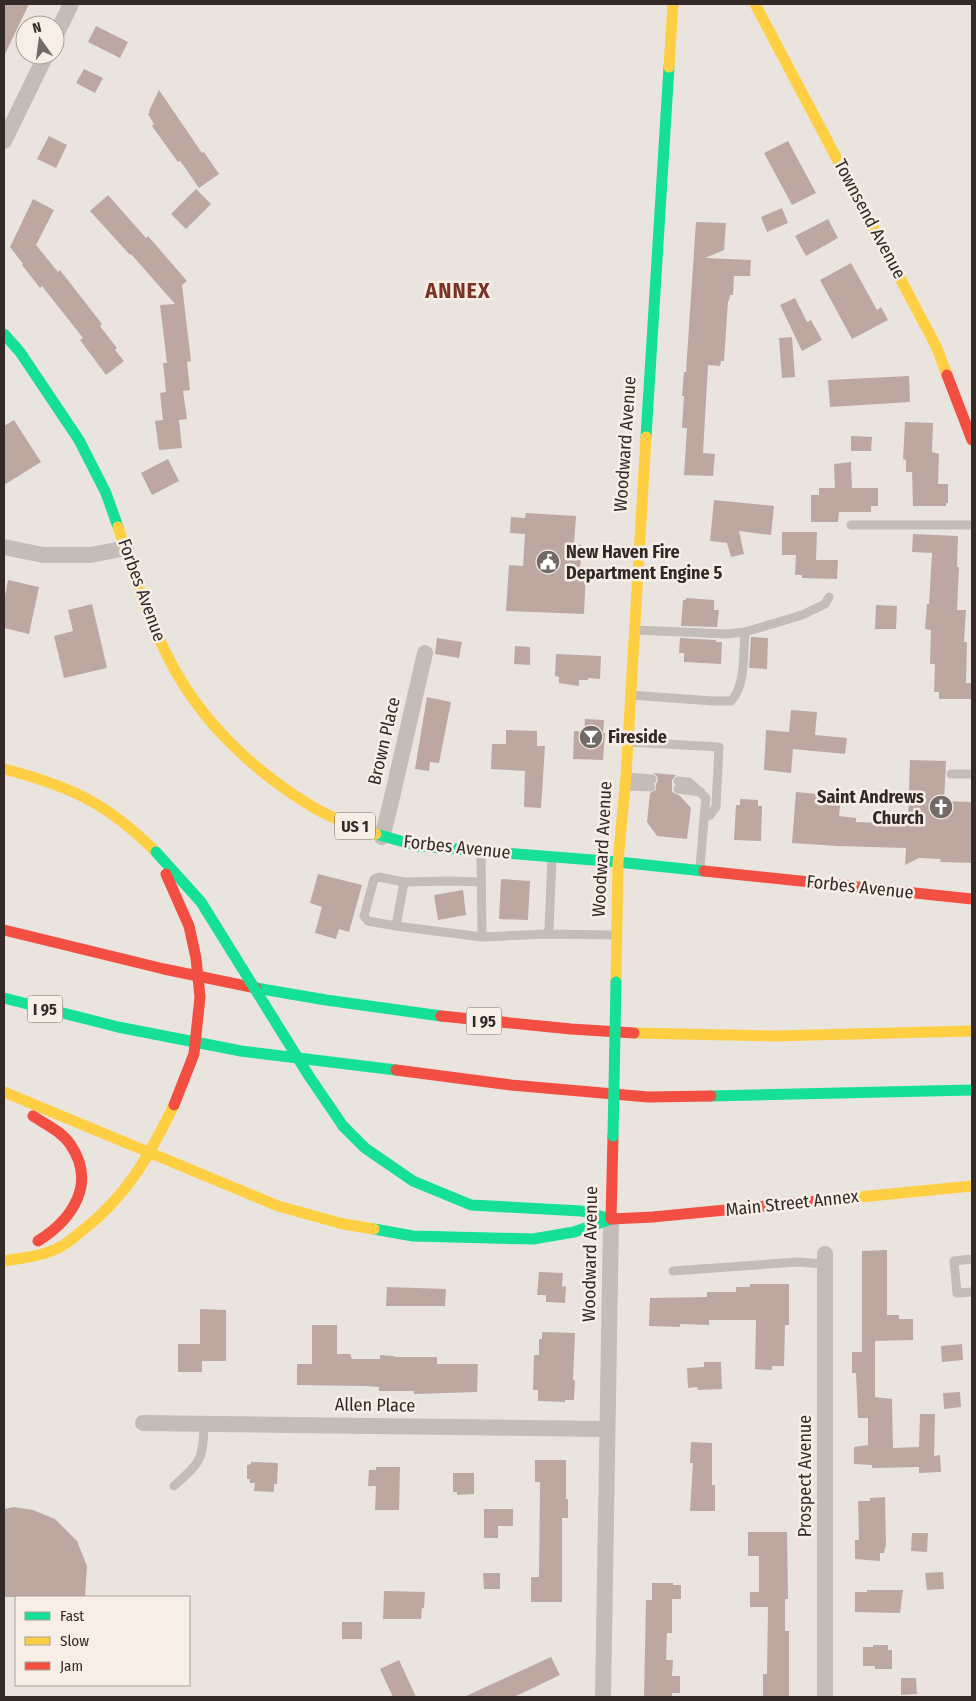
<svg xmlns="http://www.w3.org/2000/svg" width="976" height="1701" font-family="'Fira Sans Condensed',sans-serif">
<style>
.building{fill:#bda8a1}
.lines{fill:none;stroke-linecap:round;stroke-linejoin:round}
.lane{stroke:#c3bcb7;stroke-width:9}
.street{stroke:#c3bcb7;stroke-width:16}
.fast{stroke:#16e098;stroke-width:11}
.slow{stroke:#ffcf43;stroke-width:11}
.jam{stroke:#f24e42;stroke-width:11}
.fast-bridge{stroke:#16e098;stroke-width:11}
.jam-bridge{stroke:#f24e42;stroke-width:11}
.labels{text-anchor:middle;stroke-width:5;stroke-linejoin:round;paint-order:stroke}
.shield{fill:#f7eee5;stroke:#6e6560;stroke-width:1}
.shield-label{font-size:16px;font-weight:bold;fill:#332a27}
.street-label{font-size:18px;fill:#332a27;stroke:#f7eee5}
.poi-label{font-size:18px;font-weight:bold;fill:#332a27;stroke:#f7eee5;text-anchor:start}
.district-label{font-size:22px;font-weight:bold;letter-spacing:1px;fill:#7c3325;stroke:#f7eee5}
</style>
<rect width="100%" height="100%" fill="#eae4de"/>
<!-- building -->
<path class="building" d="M4,4h25l-25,52z
M96,26l32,16 -8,16 -32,-16z
M84,69l19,9 -8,15 -19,-10z
M159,90l43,63 2,-1 15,22 -20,14 -15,-22 -4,-5 -2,1 -11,-15 -15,-21 2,-2 -6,-10 2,-2 -1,-1z
M49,136l18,9 -11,23 -19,-9z
M788,141l28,52 -24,12 -28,-52z
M196,189l15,15 -25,25 -15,-15z
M108,195l38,43 2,-2 39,45 -5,4 9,76 -4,1 3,28 -7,1 4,28 -8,1 3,28 -23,2 -4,-29 8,-1 -3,-27 6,-1 -3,-29h4l-7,-58 15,-1 -44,-50 -1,1 -40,-44z
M33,199l21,11 -18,35 22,27 2,-2 42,54 -2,2 17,22 -2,2 9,11 -18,14 -26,-35 3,-2 -41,-52 -2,2 -18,-23 1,-1 -13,-17z
M782,208l6,15 -21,9 -6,-15z
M828,219l10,19 -32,18 -11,-20z
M696,222l30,1 -2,27 -19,8 46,2 -1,16h-16l-1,19h-3l-1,6h-1l-4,60h-3l-1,5 -12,-1 -5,88 12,1 -2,22 -29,-1 3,-47h-5l2,-32h-2l2,-24h2z
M851,263l26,47 4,-3 7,13 -36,19 -32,-59z
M795,298l12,24 4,-2 11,20 -20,11 -22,-46z
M792,337l3,40 -13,1 -3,-40z
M909,376l1,26 -80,5 -2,-27z
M14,420l27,42 -37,23v-59z
M905,422l28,1 -1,29 7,2 -1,30h10v19h-2v3h-33l-1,-34h-6v-12l-3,-1z
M851,436l21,1 -1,14h-20z
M168,459l11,22 -27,14 -11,-22z
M851,462l1,26h26v18h-7v6h-32l-1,10h-27v-27h8v-7h16l-1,-24z
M714,500l60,6 -3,29 -32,-4 5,23 -13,3 -4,-14 -17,-2z
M526,513l50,3 -2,28 8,1 -2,24h6l-2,45 -78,-3 3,-46 14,1 2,-32 -15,-1 1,-16 14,1z
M782,532h35l-1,28h22l-1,19 -35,-1v-3h-7l1,-20h-14z
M913,534l45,2 -1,31h2l-2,43h9l-2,32h3l-1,41h6v16h-33v-7h-5l1,-28h-5l1,-34 -6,-1 2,-25h2l3,-51 -20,-1z
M8,580l31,7 -10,47 -25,-6v-27z
M686,598l28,2v10h5l-2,17 -36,-1 2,-26h3z
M92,604l15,64 -43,10 -10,-42 19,-5 -5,-21z
M876,605l21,1 -1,23h-21z
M751,637l17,1 -1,31 -18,-1z
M437,638l25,4 -3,16 -24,-4z
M680,638l36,2v2h6l-1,22 -37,-2v-9h-5z
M515,646l15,1v18l-16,-1z
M556,654l45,2 -1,23 -12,-1v2h-9v6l-20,-3v-6l-4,-1z
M427,697l24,5 -12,61 -9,-1 -1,9 -14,-2z
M791,710l26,2 -2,23 32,3 -2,16 -52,-5 -2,24 -27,-3 2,-40 23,2z
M585,719l19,1 -1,13h2l-2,27 -30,-1 1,-28 10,1z
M506,730l31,1v15h8l-4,62 -17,-1 1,-36 -34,-2 1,-25h14z
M910,760l36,1 -2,40 28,1v61l-32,-1 1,-3 -22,-1 -14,7 1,-17 -69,-2 -45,-3 4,-51 45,4 -2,20 17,2v4l51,2v-3l1,1z
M653,773l23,2 -4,5v12l8,4 11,12 -4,31 -30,-3 -10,-14 3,-29 6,-3v-6l2,-4 -1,-4z
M740,799l18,1v6h4l-1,35 -27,-1 2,-35h4z
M318,874l44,11 -13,47 -10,-3 -3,10 -21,-6 7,-26 -12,-4z
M501,879l29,2 -2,39 -29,-1z
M463,890l3,25 -28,5 -4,-25z
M887,1250v65h12v4h14v21l-38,1v56l17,2 1,49 26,-1 1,-33h15l-1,42 6,-1 1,17 -22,1v-6l-47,1v-3l-18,-1v-17l14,-2v-27h-10l-2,-45h-4v-21h10v-101z
M539,1272l24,1 -1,14 4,-1 -1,17 -19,-1v-7h-9z
M750,1284h39v41h-4l-1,41h-12v4l-17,-1 1,-49h-47v5l-29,-1v3l-31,-1 1,-28 57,-1v-5h29v-5h14z
M387,1287l59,2 -1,17h-59z
M200,1309l26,1v51h-24v11h-24v-28h22z
M312,1325h25v29h13l2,5h28v-4l14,1v1h43v7h41l-1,28 -63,2v-3h-35v-4l-14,-1 -68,-1v-21h15z
M542,1332l33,1 -2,47h2l-1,20h-9v2l-27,-1v-11h-5l1,-35h5v-16h3z
M962,1344l1,16 -21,2 -1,-16z
M704,1362h17l1,27 -24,1 -1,-3 -9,1 -1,-20 17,-1z
M960,1392l1,15 -17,2 -1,-16z
M691,1442l21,1v42h3v26h-25l3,-48h-3z
M535,1460h31v39h2v19h-6v84h-31v-25h8l1,-95h-5z
M251,1462l27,1 -1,21h-3v8l-20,-1 1,-8h-5v-4h-3v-14l4,-1z
M376,1467h24l-1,43h-24l1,-24h-8l1,-16h7z
M453,1473h21v21l-17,1v-3h-4z
M885,1497l1,50h-1l-1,6h-4v8l-25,-2v-19h4l-1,-39h12v-3z
M14,1507l19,3 22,9 22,22 10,25 -2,31h-81v-88z
M484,1509h29v17h-15v12h-14z
M748,1532h39l1,67h-3v32h4v66h-26v-23h4l1,-67h-18v-15h9v-36h-11z
M912,1533h16l-1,19 -16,-1z
M943,1572l1,17 -17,1 -2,-17z
M483,1573h17v16h-16z
M652,1583h21v2h8v14h-9v34h-5l-1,27h7l-1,16h8v17h-8v4h-28l2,-97h6z
M867,1590h36l-3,23 -45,-1v-20h12z
M384,1591l41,1 -1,16h-2l-1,11h-38z
M342,1622h20v17h-20z
M873,1645h15v5h4v19h-17v-3h-12v-19h10z
M551,1657l9,18 -46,22h-50z
M399,1660l17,37h-23l-13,-28z
M901,1678h15l1,16 -16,1z"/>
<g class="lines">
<!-- lane -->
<path class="lane" d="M851,525h121
M634,630l93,4 18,-2 57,-17 23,-11 4,-7
M630,695l83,6h18c15,-16 12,-47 14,-69
M629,742l90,5 -3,60 -6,8 -6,3 -4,50
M951,774h21
M627,777l25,2
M678,781l11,1 17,16 -2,20
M626,786l25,1
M678,789l23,3
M481,853l1,84 64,-3 3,-5 3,-70
M404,882l-8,44 86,11
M396,926l-28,-5 -4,-5 10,-37 5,-2 25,5 45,-1 32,1
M546,934l68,1
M972,1259l-18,2 3,32 15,-1
M673,1271l124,-9 28,2
M174,1486c27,-24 29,-26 30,-63"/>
<!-- street -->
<path class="street" d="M55,37l16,-33
M4,141l42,-86
M4,547l39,8h48l35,-7
M382,837l8,-31 35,-153
M143,1423l463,6
M603,1697l8,-478
M825,1697v-443"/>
<!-- fast -->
<path class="fast" d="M4,334l16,18 59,88 27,53 12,34
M646,437l23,-370
M376,834l42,12 200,16 86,9
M256,988l70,12 115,16
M4,998l114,29 123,24 155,19
M711,1096l261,-6
M343,1126l22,22 48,33 58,24 110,6 30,8
M374,1229l39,7 120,3 41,-7 37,-13"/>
<!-- slow -->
<path class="slow" d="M755,4l181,342 11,29
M669,67l4,-63
M118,527c15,43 28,88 49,128 31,64 86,116 146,152 19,12 42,19 63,27
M4,769c66,17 103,34 152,83
M618,862l8,-86 20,-339
M616,982l2,-120
M634,1033l139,3 199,-5
M4,1092l274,114 65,18 31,5
M819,1201l153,-15
M4,1261c18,-3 40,-5 56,-14 8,-4 15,-11 22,-16 46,-36 67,-75 92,-126"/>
<!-- jam -->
<path class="jam" d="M947,375l25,65
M704,871l268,28
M4,930l160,39 92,19
M441,1016l130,13 63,4
M396,1070l115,15 137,12 63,-1
M33,1116c12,8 28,15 37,28 27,39 3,75 -32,97
M611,1219l42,-2 166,-16
M611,1219l2,-83"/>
<!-- fast-bridge -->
<path class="fast-bridge" d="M156,852l45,50 108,174 34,50
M613,1136l3,-154"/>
<!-- jam-bridge -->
<path class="jam-bridge" d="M166,874l23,52 7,32 4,39 -6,57 -20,51"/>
</g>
<!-- icons -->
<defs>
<g id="civic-disc" transform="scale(1.25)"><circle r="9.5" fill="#736b67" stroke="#f7eee5"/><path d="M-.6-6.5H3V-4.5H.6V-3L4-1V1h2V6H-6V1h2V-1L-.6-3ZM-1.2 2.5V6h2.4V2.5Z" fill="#fff"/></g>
<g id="bar-disc" transform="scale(1.25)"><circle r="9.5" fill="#736b67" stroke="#f7eee5"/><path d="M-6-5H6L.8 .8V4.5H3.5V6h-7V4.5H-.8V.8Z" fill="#fff"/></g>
<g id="church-disc" transform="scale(1.25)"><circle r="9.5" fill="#736b67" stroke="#f7eee5"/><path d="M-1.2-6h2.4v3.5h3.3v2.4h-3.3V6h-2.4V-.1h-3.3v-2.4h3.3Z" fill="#fff"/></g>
</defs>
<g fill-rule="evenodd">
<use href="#civic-disc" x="548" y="562"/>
<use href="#bar-disc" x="591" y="737"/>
<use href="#church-disc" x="941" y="807"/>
</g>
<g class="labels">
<!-- shield labels -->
<g class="shield">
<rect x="335" y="812.5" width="40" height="27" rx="4"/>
<rect x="27.5" y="995.5" width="35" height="27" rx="4"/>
<rect x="466.5" y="1007.5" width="35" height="27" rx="4"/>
</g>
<g class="shield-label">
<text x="355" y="832">US 1</text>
<text x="45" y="1015">I 95</text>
<text x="484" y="1027">I 95</text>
</g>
<!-- street labels -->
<g class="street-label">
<text transform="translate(870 219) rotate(62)" y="6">Townsend Avenue</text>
<text transform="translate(625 444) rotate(-86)" y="6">Woodward Avenue</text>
<text transform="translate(142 590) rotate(70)" y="6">Forbes Avenue</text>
<text transform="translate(384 741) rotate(-77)" y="6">Brown Place</text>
<text transform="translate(457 847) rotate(6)" y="6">Forbes Avenue</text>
<text transform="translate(602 849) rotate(-87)" y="6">Woodward Avenue</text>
<text transform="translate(860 887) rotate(6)" y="6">Forbes Avenue</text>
<text transform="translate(792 1203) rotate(-6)" y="6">Main Street Annex</text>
<text transform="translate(590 1254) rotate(-89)" y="6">Woodward Avenue</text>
<text transform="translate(375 1405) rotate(1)" y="6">Allen Place</text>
<text transform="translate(805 1476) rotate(-90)" y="6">Prospect Avenue</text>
</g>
<!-- poi labels -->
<g class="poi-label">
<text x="566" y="558">New Haven Fire<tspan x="566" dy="21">Department Engine 5</tspan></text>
<text x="608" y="743">Fireside</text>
<text x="924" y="803" text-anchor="end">Saint Andrews<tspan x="924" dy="21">Church</tspan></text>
</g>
<!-- district labels -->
<g class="district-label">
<text x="458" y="298">ANNEX</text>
</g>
</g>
<!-- border -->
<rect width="976" height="1701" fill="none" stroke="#332a27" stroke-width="10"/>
<!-- legend -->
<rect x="15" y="1596" width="175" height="90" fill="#f7eee5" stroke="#a9a099"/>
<rect x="25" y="1612" width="25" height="8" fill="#16e098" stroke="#a9a099"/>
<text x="60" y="1621" font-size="15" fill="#332a27">Fast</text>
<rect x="25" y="1637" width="25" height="8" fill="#ffcf43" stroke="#a9a099"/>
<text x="60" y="1646" font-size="15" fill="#332a27">Slow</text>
<rect x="25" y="1662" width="25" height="8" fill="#f24e42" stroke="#a9a099"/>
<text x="60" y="1671" font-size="15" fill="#332a27">Jam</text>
<!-- north arrow -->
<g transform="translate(40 40) rotate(346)"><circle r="24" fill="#f7eee5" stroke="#a9a099"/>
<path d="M0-4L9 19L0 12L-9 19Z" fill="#736b67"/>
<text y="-8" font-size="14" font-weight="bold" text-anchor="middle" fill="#332a27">N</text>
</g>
</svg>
